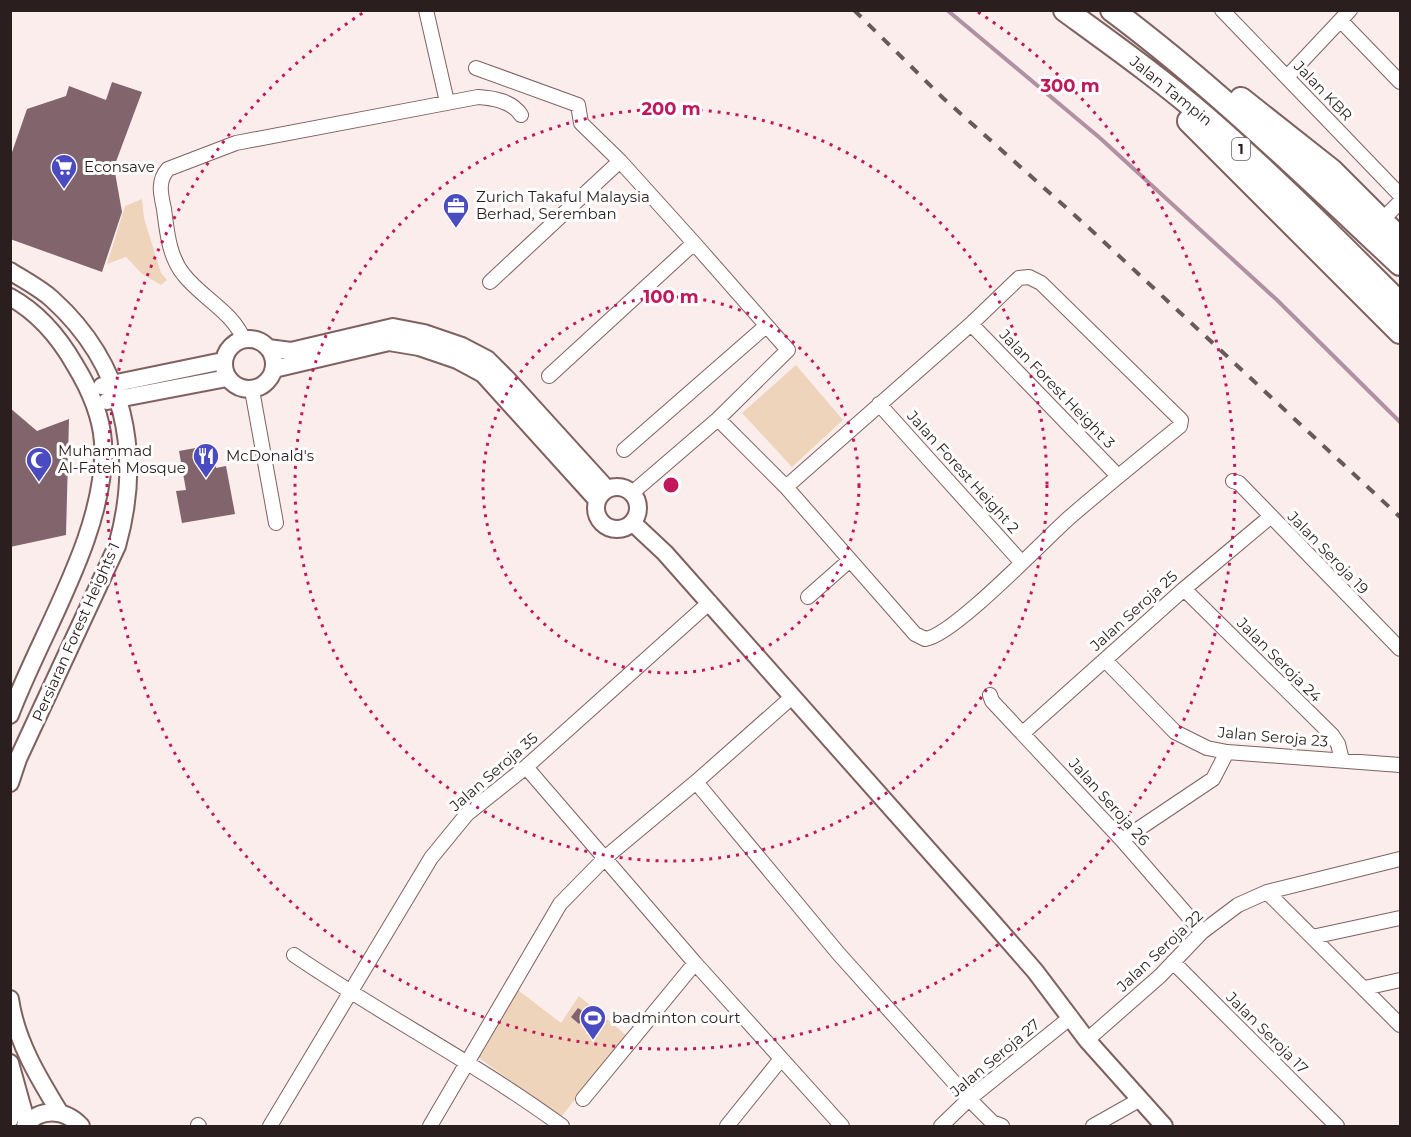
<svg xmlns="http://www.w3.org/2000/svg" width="1411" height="1137" font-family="Montserrat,sans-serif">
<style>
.green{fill:#efd4bc}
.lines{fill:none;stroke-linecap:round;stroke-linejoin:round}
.stream{stroke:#b190a3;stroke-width:4}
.building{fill:#81646c}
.minor-casing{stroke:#7f6260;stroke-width:16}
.tertiary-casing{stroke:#7f6260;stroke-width:20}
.trunk-casing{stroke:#7f6260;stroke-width:26}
.minor{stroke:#fff;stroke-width:14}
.tertiary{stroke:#fff;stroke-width:16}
.trunk{stroke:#fff;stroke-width:22}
.rail{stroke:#675a5a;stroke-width:4;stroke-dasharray:10 10;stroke-linecap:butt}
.ring{fill:none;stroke:#c2185b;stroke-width:3;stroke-dasharray:3 6}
.labels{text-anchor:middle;stroke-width:6;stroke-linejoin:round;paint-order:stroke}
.shield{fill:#fefefe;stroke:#6a6161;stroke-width:1.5}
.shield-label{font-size:14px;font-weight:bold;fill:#2a1e1e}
.street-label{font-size:15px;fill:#2a1e1e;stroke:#fefefe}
.poi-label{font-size:15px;fill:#2a1e1e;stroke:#fefefe;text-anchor:start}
.centre{fill:#c2185b;stroke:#fefefe;stroke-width:3}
.ring-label{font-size:18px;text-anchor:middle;font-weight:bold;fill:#c2185b;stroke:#fefefe;stroke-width:6;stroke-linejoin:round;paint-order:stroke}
</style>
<rect width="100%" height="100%" fill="#fbedec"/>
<!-- green -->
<path class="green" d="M142,199l2,19 17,55 6,7 -6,5 -19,-11 -16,-17 -19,7 18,-58z
M796,365l47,55 -51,47 -50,-54z
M514,987l47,36 18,-27 47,39 -65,82 -86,-62z"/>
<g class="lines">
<!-- stream -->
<path class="stream" d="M947,10l153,128 177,162 123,122"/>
</g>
<!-- building -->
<path class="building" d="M112,82l30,10 -28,75 8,45 -20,60 -92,-33v-81l17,-49 39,-13 3,-10 37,14z
M10,408l27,23 32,-12 -3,116 -56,12z
M212,445l4,23 10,-2 9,48 -53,9 -6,-32 10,-1 -7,-39z
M578,1008l9,6 -8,10 -8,-7z"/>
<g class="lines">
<!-- minor casing -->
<g class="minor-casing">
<path id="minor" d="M426,10l21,92
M1222,10l178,185
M1341,21l59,61
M476,68l102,37 3,18 39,38 74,82 94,107 -70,69 -86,74
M1287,77l63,-67
M1382,220l18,-18
M490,282l130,-121
M971,324l147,152
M244,340c-11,-28 -42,-42 -60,-65 -15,-18 -17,-43 -20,-66 -3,-14 -7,-28 4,-40l68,-26 242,-46c16,1 34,4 43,18
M549,376l145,-133
M252,390l24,133
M879,404l143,159
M718,419l68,68 129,147 10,5c27,-2 120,-100 145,-122 36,-31 73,-61 110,-91l1,-6 -140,-137 -12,-6 -10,1 -48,46 -185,163
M624,450l142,-124
M1233,481l6,2 161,166
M1184,589l148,146 6,9 4,16
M808,597l42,-37
M1105,660l70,72 32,16 20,4 173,13
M990,695l2,6 130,139 80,92
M1023,733l161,-144 86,-72
M526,767l169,196 147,163
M696,782l142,171 131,146 23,23 10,4
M1122,840l91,-61 14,-27
M1267,892l133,133
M1312,937l88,-19
M294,955c88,60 182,108 268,171
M1173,962l164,164
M1365,988l35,-8
M1087,1040l73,-64 42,-44 36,-27 29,-13 133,-33
M583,1099l112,-136
M198,1125l1,1
M270,1126l161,-268 36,-44 59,-47 184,-165
M430,1126l130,-222 46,-47 90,-75 96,-85
M727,1126l54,-67
M941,1126l28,-27 102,-82
M1093,1126l46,-26"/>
</g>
<!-- tertiary casing -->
<g class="tertiary-casing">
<path id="tertiary" d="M10,271c14,9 30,17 42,28 73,66 91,155 65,247l-99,213 -8,24
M10,297c29,16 49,40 65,68 14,23 26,49 28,77 5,88 -62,190 -93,273
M224 364a25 25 0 1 1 50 0a25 25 0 1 1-50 0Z
M268,348l23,3 102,-24 31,6 38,13 25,13 20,20 100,110
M274,369l115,-27 30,5 38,13 26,14 114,126
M102,386l121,-25
M107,401l120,-23
M596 508a21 21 0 1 1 42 0a21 21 0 1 1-42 0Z
M633,523l32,30 322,363 48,55 52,69 77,86
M10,999c6,42 28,78 50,114
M10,1063l17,61
M10,1119l2,-32
M25,1126c15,-19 40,-17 56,0"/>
</g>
<!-- trunk casing -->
<g class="trunk-casing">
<path id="trunk" d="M1065,10c48,35 97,70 141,108 68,59 131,123 194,186
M1112,10c103,77 195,167 288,254
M1241,99l91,72 68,68
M1189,121l211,211"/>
</g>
<!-- minor -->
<use href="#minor" class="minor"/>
<!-- tertiary -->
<use href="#tertiary" class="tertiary"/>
<!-- trunk -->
<use href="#trunk" class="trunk"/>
<!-- rail -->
<path class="rail" d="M854,10l89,88 146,130 311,289"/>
</g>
<!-- distance rings -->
<g class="ring">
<circle cx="671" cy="485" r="188"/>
<circle cx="671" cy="485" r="376"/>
<path d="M978 12A564 564 0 1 1 364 12"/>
</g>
<!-- icons -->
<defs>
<g id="supermarket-pin" transform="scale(1.35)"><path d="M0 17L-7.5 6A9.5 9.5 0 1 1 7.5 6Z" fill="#4b4bc1" stroke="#fefefe"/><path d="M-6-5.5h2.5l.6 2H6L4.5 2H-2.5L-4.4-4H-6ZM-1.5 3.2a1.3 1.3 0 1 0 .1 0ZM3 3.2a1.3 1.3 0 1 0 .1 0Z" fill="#fff"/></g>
<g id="office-pin" transform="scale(1.35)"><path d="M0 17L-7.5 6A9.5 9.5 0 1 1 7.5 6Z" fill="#4b4bc1" stroke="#fefefe"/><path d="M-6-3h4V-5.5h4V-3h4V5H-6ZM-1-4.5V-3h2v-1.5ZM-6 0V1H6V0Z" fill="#fff"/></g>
<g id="restaurant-pin" transform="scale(1.35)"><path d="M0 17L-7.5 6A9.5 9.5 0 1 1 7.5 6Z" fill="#4b4bc1" stroke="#fefefe"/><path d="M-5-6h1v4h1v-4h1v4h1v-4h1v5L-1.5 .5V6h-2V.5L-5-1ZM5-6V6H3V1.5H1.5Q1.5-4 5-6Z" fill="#fff"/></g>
<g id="mosque-pin" transform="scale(1.35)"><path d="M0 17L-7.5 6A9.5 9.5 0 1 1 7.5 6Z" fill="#4b4bc1" stroke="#fefefe"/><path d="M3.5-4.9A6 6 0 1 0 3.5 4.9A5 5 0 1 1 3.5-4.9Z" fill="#fff"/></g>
<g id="stadium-pin" transform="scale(1.35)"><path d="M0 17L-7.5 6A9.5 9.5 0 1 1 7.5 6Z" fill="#4b4bc1" stroke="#fefefe"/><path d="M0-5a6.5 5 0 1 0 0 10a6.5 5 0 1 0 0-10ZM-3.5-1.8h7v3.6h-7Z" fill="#fff"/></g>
</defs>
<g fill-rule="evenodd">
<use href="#supermarket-pin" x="64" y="167"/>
<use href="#office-pin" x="456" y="206"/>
<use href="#restaurant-pin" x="206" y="456"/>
<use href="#mosque-pin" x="39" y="460"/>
<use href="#stadium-pin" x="593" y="1018"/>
</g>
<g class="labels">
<!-- shield labels -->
<rect class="shield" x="1232" y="138" width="18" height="22" rx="4.5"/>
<g class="shield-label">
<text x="1241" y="154">1</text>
</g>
<!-- street labels -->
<g class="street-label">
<text transform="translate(1171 91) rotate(39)" y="5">Jalan Tampin</text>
<text transform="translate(1323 91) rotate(46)" y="5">Jalan KBR</text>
<text transform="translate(1057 389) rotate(46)" y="5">Jalan Forest Height 3</text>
<text transform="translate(963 472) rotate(48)" y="5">Jalan Forest Height 2</text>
<text transform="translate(1328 553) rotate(46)" y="5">Jalan Seroja 19</text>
<text transform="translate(1134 611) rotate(-42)" y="5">Jalan Seroja 25</text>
<text transform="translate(76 632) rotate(-66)" y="5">Persiaran Forest Heights 1</text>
<text transform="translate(1279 660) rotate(45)" y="5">Jalan Seroja 24</text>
<text transform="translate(1273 737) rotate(5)" y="5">Jalan Seroja 23</text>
<text transform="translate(494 772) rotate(-41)" y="5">Jalan Seroja 35</text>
<text transform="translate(1109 802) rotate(48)" y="5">Jalan Seroja 26</text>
<text transform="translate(1160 951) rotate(-43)" y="5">Jalan Seroja 22</text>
<text transform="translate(1267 1033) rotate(45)" y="5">Jalan Seroja 17</text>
<text transform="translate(995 1058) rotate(-40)" y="5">Jalan Seroja 27</text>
</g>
<!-- poi labels -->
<g class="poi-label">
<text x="84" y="172">Econsave</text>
<text x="476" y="202">Zurich Takaful Malaysia<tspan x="476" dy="17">Berhad, Seremban</tspan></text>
<text x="58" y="456">Muhammad<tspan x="58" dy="17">Al-Fateh Mosque</tspan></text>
<text x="226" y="461">McDonald's</text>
<text x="612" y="1023">badminton court</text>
</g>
</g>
<circle cx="671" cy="485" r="9" class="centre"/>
<g class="ring-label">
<text x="1070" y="92">300 m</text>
<text x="671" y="115">200 m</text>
<text x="671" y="303">100 m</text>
</g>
<!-- border -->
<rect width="1411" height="1137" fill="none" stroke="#2a1e1e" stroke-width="24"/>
</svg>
